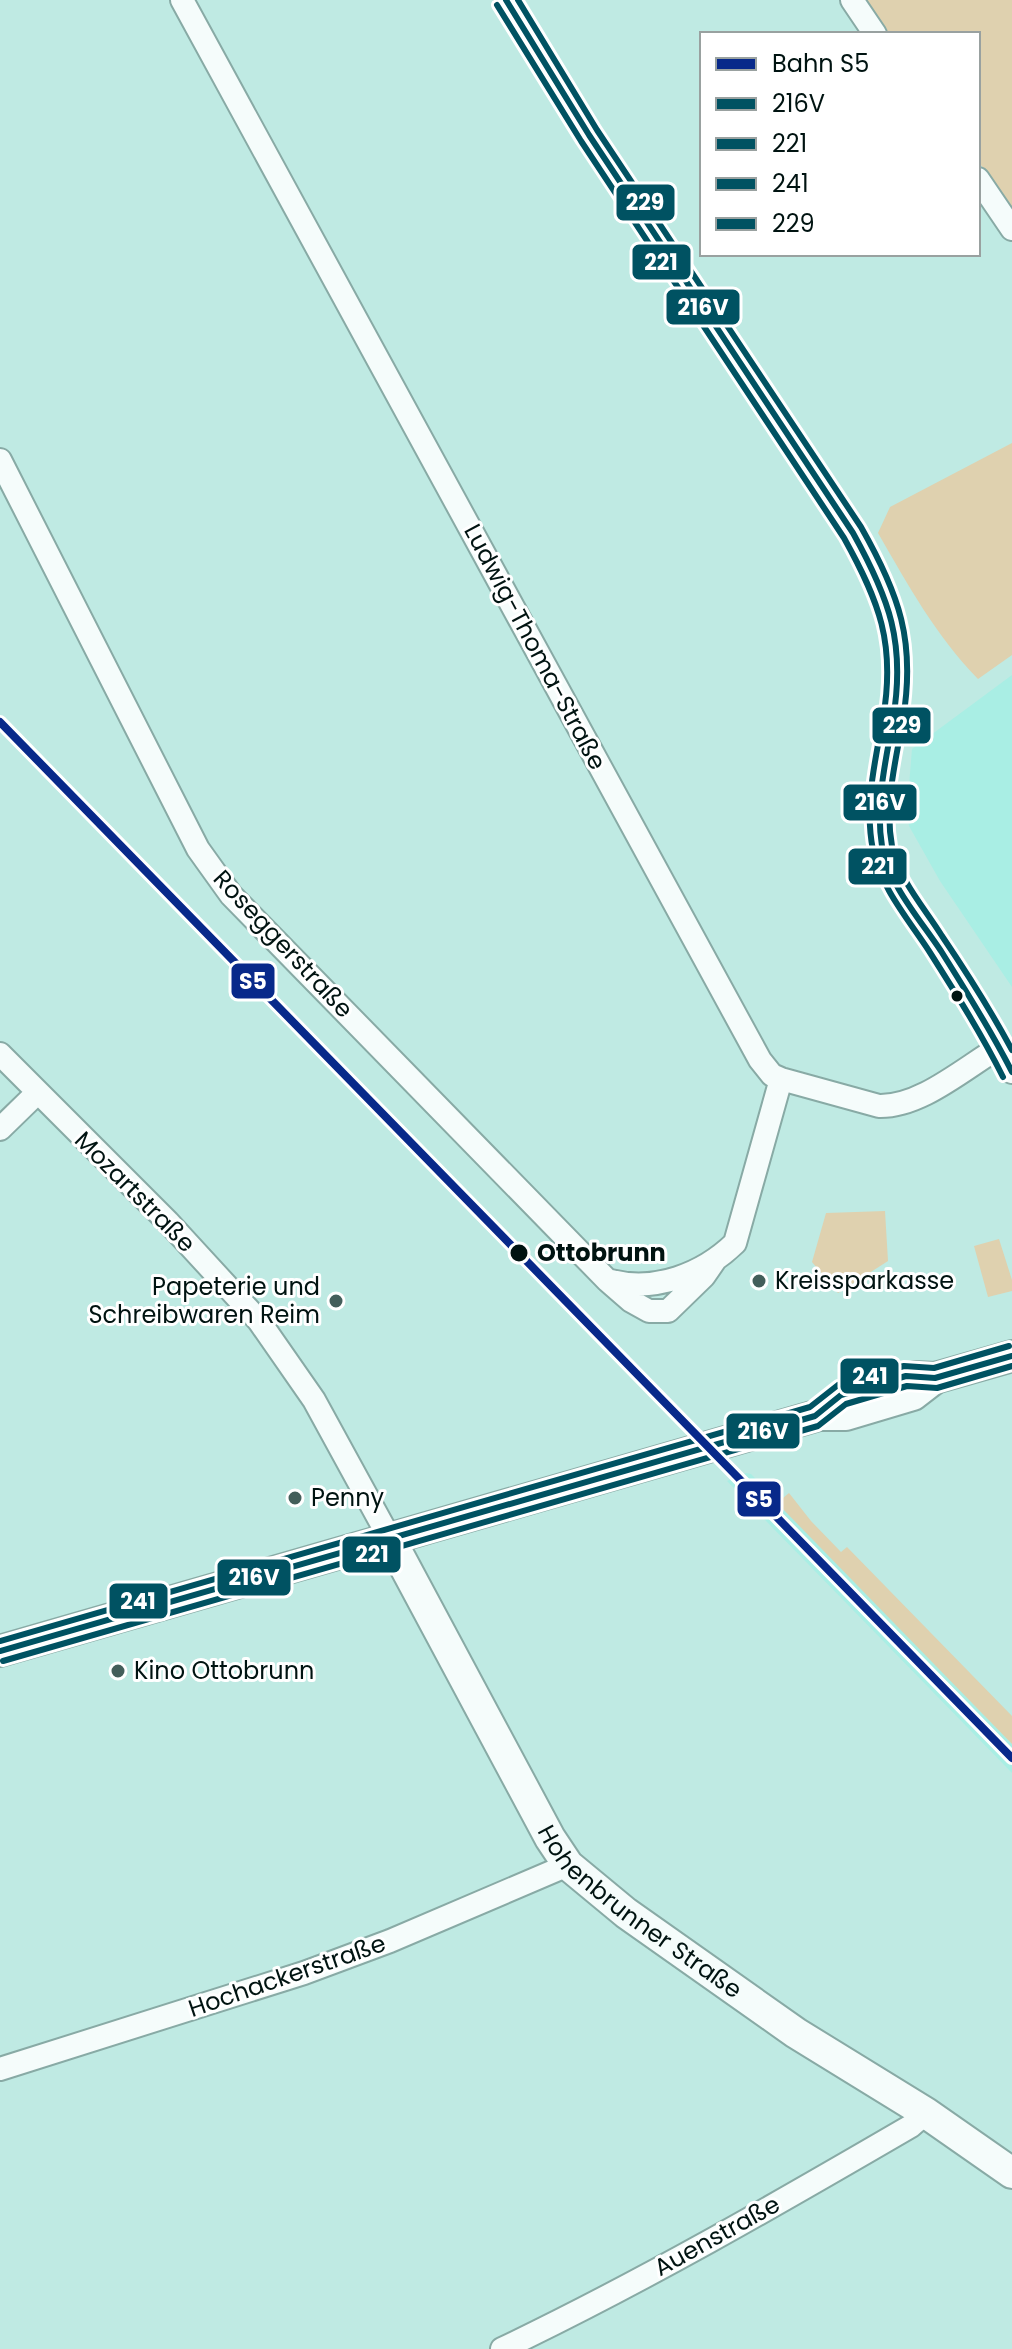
<svg xmlns="http://www.w3.org/2000/svg" width="1012" height="2349" font-family="Poppins,sans-serif">
<style>
.built{fill:#a9eee4}
.green{fill:#dfd1af}
.lines{fill:none;stroke-linecap:round;stroke-linejoin:round}
.street-casing{stroke:#88aaa5;stroke-width:26}
.secondary-casing{stroke:#88aaa5;stroke-width:34}
.street{stroke:#f5fcfb;stroke-width:22}
.secondary{stroke:#f5fcfb;stroke-width:30}
.bus-1-casing{stroke:#fff;stroke-width:12}
.bus-2-casing{stroke:#fff;stroke-width:12}
.bus-3-casing{stroke:#fff;stroke-width:12}
.bus-4-casing{stroke:#fff;stroke-width:12}
.bus-1{stroke:#005262;stroke-width:6}
.bus-2{stroke:#005262;stroke-width:6}
.bus-3{stroke:#005262;stroke-width:6}
.bus-4{stroke:#005262;stroke-width:6}
.rail-1-casing{stroke:#fff;stroke-width:14}
.rail-1{stroke:#08298a;stroke-width:8}
.bus-dot{fill:#001311;stroke:#fff;stroke-width:3}
.poi-dot{fill:#435e5a;stroke:#fff;stroke-width:3}
.labels{text-anchor:middle;stroke-width:6;stroke-linejoin:round;paint-order:stroke}
.street-label{font-size:24px;fill:#001311;stroke:#fff}
.stop-label{font-size:24px;font-weight:bold;fill:#001311;stroke:#fff;text-anchor:start}
.poi-label{font-size:24px;fill:#001311;stroke:#fff;text-anchor:start}
.line-badge{stroke:#fff;stroke-width:3}
.badge-label{font-size:22px;text-anchor:middle;font-weight:bold;fill:#fff}
</style>
<rect width="100%" height="100%" fill="#bfeae3"/>
<!-- built -->
<path class="built" d="M1012,675v312l-72,-106 -31,-55 -2,-16 5,-61z
M746,1473l5,1 261,270v29l-285,-292z"/>
<!-- green -->
<path class="green" d="M862,0h150v209l-34,-48v-127h-91z
M1012,443v212l-34,24c-42,-43 -70,-94 -100,-146l12,-26z
M885,1211l3,50 -50,32 -26,-31 14,-49z
M999,1239l13,41v11l-24,6 -14,-51z
M789,1493l22,28 30,31 6,-5 165,169v28l-235,-241z"/>
<g class="lines">
<!-- street casing -->
<g class="street-casing">
<path id="street" d="M182,0l578,1060 12,15 9,4 98,27c42,1 85,-38 121,-59
M506,0l83,135 264,398c12,22 27,46 35,71 11,36 11,77 5,114 -8,42 -18,84 -11,127 5,35 34,67 52,96 28,43 55,85 78,131
M852,0l23,34
M978,179l34,50
M0,460l198,389 33,46 377,386 23,20 18,10h19l36,-35 11,-16
M0,1054l168,168 91,99 55,79 76,139
M0,1129l37,-36
M611,1281c44,11 91,-6 124,-38l46,-164
M0,2069l304,-96 86,-32 178,-76
M502,2349c140,-67 275,-145 409,-223l15,-13"/>
</g>
<!-- secondary casing -->
<g class="secondary-casing">
<g id="secondary">
<path d="M915,1377l20,1 77,-22"/>
<path id="s1" d="M390,1539l160,299 18,27 58,48 170,120 130,80 86,60"/>
<path d="M0,1651l819,-236h27l67,-20 22,-17"/>
</g>
</g>
<!-- street -->
<use href="#street" class="street"/>
<!-- secondary -->
<use href="#secondary" class="secondary"/>
<!-- bus-1 casing -->
<g class="bus-1-casing">
<path id="bus-1" d="M506,0l83,135 264,398c36,65 53,110 40,186 -7,42 -18,84 -11,127 7,39 37,72 59,105 25,40 50,79 71,121
M0,1651l815,-235 26,-21 65,-19 29,2 77,-22"/>
</g>
<!-- bus-2 casing -->
<g class="bus-2-casing">
<path id="bus-2" d="M497,5l84,136 263,397c35,63 52,106 39,180 -8,44 -19,88 -10,132 8,38 35,69 56,101 26,41 52,82 74,126
M3,1661l815,-235 28,-22 61,-18 30,2 75,-22"/>
</g>
<!-- bus-3 casing -->
<g class="bus-3-casing">
<path id="bus-3" d="M0,1641l810,-234 28,-22 66,-19 30,2 75,-22"/>
</g>
<!-- bus-4 casing -->
<g class="bus-4-casing">
<path id="bus-4" d="M518,0l79,130 264,397c38,67 55,114 42,192 -7,42 -19,84 -11,127 7,34 32,61 50,90 25,37 49,75 70,114"/>
</g>
<!-- bus-1 -->
<use href="#bus-1" class="bus-1"/>
<!-- bus-2 -->
<use href="#bus-2" class="bus-2"/>
<!-- bus-3 -->
<use href="#bus-3" class="bus-3"/>
<!-- bus-4 -->
<use href="#bus-4" class="bus-4"/>
<!-- rail-1 casing -->
<g class="rail-1-casing">
<path id="rail-1" d="M0,722l1012,1036"/>
</g>
<!-- rail-1 -->
<use href="#rail-1" class="rail-1"/>
</g>
<!-- markers -->
<g class="bus-dot">
<circle cx="957" cy="996" r="7"/>
<circle cx="519" cy="1253" r="10"/>
</g>
<g class="poi-dot">
<circle cx="759" cy="1281" r="8"/>
<circle cx="336" cy="1301" r="8"/>
<circle cx="295" cy="1498" r="8"/>
<circle cx="118" cy="1671" r="8"/>
</g>
<g class="labels">
<!-- street labels -->
<g class="street-label">
<text transform="translate(535 647) rotate(62)" y="8">Ludwig-Thoma-Straße</text>
<text transform="translate(283 944) rotate(47)" y="8">Roseggerstraße</text>
<text transform="translate(135 1192) rotate(45)" y="8">Mozartstraße</text>
<text dy="8" stroke="none"><textPath href="#s1" startOffset="456">Hohenbrunner Straße</textPath></text>
<text transform="translate(287 1976) rotate(-19)" y="8">Hochackerstraße</text>
<text transform="translate(717 2236) rotate(-29)" y="8">Auenstraße</text>
</g>
<!-- stop labels -->
<g class="stop-label">
<text x="537" y="1261">Ottobrunn</text>
</g>
<!-- poi labels -->
<g class="poi-label">
<text x="775" y="1289">Kreissparkasse</text>
<text x="320" y="1295" text-anchor="end">Papeterie und<tspan x="320" dy="28">Schreibwaren Reim</tspan></text>
<text x="311" y="1506">Penny</text>
<text x="134" y="1679">Kino Ottobrunn</text>
</g>
</g>
<g class="line-badge">
<rect x="615" y="183" width="61" height="39" rx="8" fill="#005262"/>
<rect x="631" y="243" width="61" height="38" rx="8" fill="#005262"/>
<rect x="665" y="288" width="76" height="38" rx="8" fill="#005262"/>
<rect x="871" y="706" width="61" height="39" rx="8" fill="#005262"/>
<rect x="842" y="783" width="76" height="39" rx="8" fill="#005262"/>
<rect x="847" y="847" width="61" height="39" rx="8" fill="#005262"/>
<rect x="230" y="962" width="46" height="38" rx="8" fill="#08298a"/>
<rect x="839" y="1357" width="61" height="38" rx="8" fill="#005262"/>
<rect x="725" y="1412" width="76" height="38" rx="8" fill="#005262"/>
<rect x="736" y="1480" width="46" height="38" rx="8" fill="#08298a"/>
<rect x="341" y="1535" width="61" height="39" rx="8" fill="#005262"/>
<rect x="216" y="1558" width="76" height="39" rx="8" fill="#005262"/>
<rect x="108" y="1582" width="61" height="38" rx="8" fill="#005262"/>
</g>
<g class="badge-label">
<text x="645" y="210">229</text>
<text x="661" y="270">221</text>
<text x="703" y="315">216V</text>
<text x="902" y="733">229</text>
<text x="880" y="810">216V</text>
<text x="878" y="874">221</text>
<text x="253" y="989">S5</text>
<text x="870" y="1384">241</text>
<text x="763" y="1439">216V</text>
<text x="759" y="1507">S5</text>
<text x="372" y="1562">221</text>
<text x="254" y="1585">216V</text>
<text x="138" y="1609">241</text>
</g>
<!-- legend -->
<rect x="700" y="32" width="280" height="224" fill="#ffffff" stroke="#99a1a0" stroke-width="2"/>
<rect x="716" y="58" width="40" height="12" fill="#08298a" stroke="#99a1a0" stroke-width="2"/>
<text x="772" y="72" font-size="24" fill="#001311">Bahn S5</text>
<rect x="716" y="98" width="40" height="12" fill="#005262" stroke="#99a1a0" stroke-width="2"/>
<text x="772" y="112" font-size="24" fill="#001311">216V</text>
<rect x="716" y="138" width="40" height="12" fill="#005262" stroke="#99a1a0" stroke-width="2"/>
<text x="772" y="152" font-size="24" fill="#001311">221</text>
<rect x="716" y="178" width="40" height="12" fill="#005262" stroke="#99a1a0" stroke-width="2"/>
<text x="772" y="192" font-size="24" fill="#001311">241</text>
<rect x="716" y="218" width="40" height="12" fill="#005262" stroke="#99a1a0" stroke-width="2"/>
<text x="772" y="232" font-size="24" fill="#001311">229</text>
</svg>
